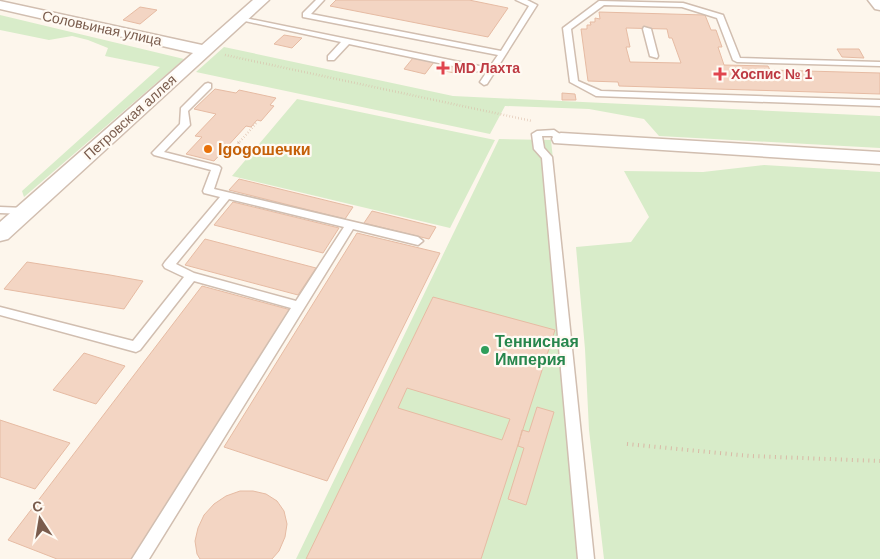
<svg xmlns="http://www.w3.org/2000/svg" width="880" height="559" font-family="Helvetica,sans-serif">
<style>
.green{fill:#d8ecc9}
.building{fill:#f3d5c3;stroke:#e6bba3;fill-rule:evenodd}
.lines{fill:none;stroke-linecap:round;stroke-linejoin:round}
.lane-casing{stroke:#d1beb0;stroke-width:3}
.street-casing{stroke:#d1beb0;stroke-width:3}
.path-far2{stroke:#d9b8a5;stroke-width:2.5;stroke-dasharray:0.5 2.5;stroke-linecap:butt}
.path-far1{stroke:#d9b8a5;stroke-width:3;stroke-dasharray:1 4;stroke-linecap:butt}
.path{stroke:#d9b8a5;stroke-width:4;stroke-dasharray:1 4.5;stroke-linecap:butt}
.lane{fill:#fff;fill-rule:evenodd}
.street{fill:#fff;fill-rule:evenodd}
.health-dot{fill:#e0444e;stroke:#fffaf3;stroke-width:2}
.food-dot{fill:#e8710a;stroke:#fffaf3;stroke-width:2}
.leisure-dot{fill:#2e9e5b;stroke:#fffaf3;stroke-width:2}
.labels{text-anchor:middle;stroke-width:4.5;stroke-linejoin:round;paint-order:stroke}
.far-street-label{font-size:14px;fill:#7a5c4d;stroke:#fffaf3}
.far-health-label{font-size:14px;font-weight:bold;fill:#be3a42;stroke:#fffaf3;text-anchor:start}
.food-label{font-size:16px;font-weight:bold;fill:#c56008;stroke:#fffaf3;text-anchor:start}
.leisure-label{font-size:16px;font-weight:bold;fill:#27864d;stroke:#fffaf3;text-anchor:start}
</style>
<rect width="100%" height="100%" fill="#fdf6ec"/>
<!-- green -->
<path class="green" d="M0,15l184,44 -160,138 -2,-6 138,-124 -55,-11 3,-8 -20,-8 -16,-4 -23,4 -49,-10z
M224,47l229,49 427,20v32l-221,-12 -15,-17 -55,-10 -84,-3 -15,28 -294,-62z
M297,99l198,41 -45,88 -218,-52z
M499,139l52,1 43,419h-298z
M764,165l116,7v387h-276l-15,-129 -4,-81 -9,-102 55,-5 18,-25 -25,-46 79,1z"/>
<!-- building -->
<path class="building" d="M336,0h133l39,8 -20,29 -158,-31z
M140,7l17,3 -17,14 -17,-4z
M599,12l106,3 6,15h5l6,17h-4l6,18 44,1 2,4 110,3v21l-261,-8 -1,-4 -30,-1 -7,-52h6v-4h4l-1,-3h5v-4l5,1zM626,28l41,1 2,9h3l9,25 -51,-1 -4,-15h4z
M284,35l18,3 -10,10 -18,-4z
M837,49h22l5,9 -22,-1z
M413,58l21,4 -9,12 -21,-5z
M450,65l13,3 -4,6 -14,-3z
M215,89l21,4 3,-3 37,8 -6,7 4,1 -13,15 -4,-1 -6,7 -5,-1 -32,35 -28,-7 16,-17 -7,-1 21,-22 -22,-5z
M562,93l13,1 1,6h-14z
M239,179l114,28 -8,12 -116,-29z
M233,202l106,26 -16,25 -109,-28z
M372,211l64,16 -7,12 -65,-16z
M357,233l83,20 -113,228 -103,-34z
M205,239l111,29 -18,27 -113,-30z
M27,262l83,13 33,6 -19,28 -120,-20z
M202,286l89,24 -158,249h-76l-49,-19z
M433,297l122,33 -74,229h-175z
M84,353l41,13 -29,38 -43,-14z
M407,388l103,31 -8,21 -104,-32z
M537,407l17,5 -28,93 -18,-6 16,-51 -6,-2 4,-16 7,2z
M0,420l70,23 -35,46 -35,-12z
M240,491h13l13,3 11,7 7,10 3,13 -2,13 -6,14 -7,8h-72l-3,-5 -2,-13 3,-13 6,-13 10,-11 12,-8z"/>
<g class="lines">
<!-- lane casing -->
<g class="lane-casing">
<path id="lane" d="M316,0h8l-13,14 190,37 28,-45 -13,-6h11l10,5 -50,79 -3,1 -4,-3 6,-9 -137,-29 -15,16h-6v-4l13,-14 -105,-23 4,-2 249,51 9,-13 -195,-38v-4z
M599,1l84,2 40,12 17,43 140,4v4l-143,-4 -4,-2 -16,-42 -35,-11 -78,-2 -33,24 7,52 23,10 279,9v6l-284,-10 -26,-14 -7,-54z
M644,27l7,2 7,27 -1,2 -7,-2 -7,-27z
M208,83l3,1v4l-23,23 2,14 -26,27 55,14 2,2 -7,21 204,48 5,4 -5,4 -65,-16 -204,330h-17l159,-251 -97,-27 -54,69 -4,2 -136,-37v-8l133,34 51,-64 -19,-9 -2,-3 2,-3 55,-65 -16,-4 -1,-2 8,-21 -57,-15 -2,-2 28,-29 1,-16 24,-24zM229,199l115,28 -48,74 -102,-28 -18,-9z
M554,130l10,7v4h-6l-6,-5h-10l2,12 8,9 42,402h-16l-36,-401 -8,-9 -2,-15 5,-3z
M0,207l25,1 5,3 -5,3 -25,-1z"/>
</g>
<!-- street casing -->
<g class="street-casing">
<path id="street" d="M253,0h16l-261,239 -8,2v-19l193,-169 -193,-44v-8l202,44z
M868,0h12v10l-5,-1z
M561,133l319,19v12l-326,-21 -2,-4 2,-4z"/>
</g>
<!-- path-far2 -->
<path class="path-far2" d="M225,55l307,66
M238,144l19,-22"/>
<!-- path-far1 -->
<path class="path-far1" d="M225,158l14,-16"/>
<!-- path -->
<path class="path" d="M627,444l123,12 130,5"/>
<!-- lane -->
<use href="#lane" class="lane"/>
<!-- street -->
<use href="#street" class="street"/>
</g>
<!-- markers -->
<g class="health-dot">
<path d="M440.5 60.5h5v5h5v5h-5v5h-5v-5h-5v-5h5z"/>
<path d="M717.5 66.5h5v5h5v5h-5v5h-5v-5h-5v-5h5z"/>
</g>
<circle class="food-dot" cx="208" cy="149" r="5"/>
<circle class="leisure-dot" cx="485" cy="350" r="5"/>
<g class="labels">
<!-- far-street labels -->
<g class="far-street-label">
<text transform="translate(102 28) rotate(12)" y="5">Соловьиная улица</text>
<text transform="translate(130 117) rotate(-42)" y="5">Петровская аллея</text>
</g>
<!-- far-health labels -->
<g class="far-health-label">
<text x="454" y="73">MD Лахта</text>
<text x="731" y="79">Хоспис № 1</text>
</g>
<!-- food labels -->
<g class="food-label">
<text x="218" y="155">Igogoшечки</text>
</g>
<!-- leisure labels -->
<g class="leisure-label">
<text x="495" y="347">Теннисная<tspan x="495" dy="18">Империя</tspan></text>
</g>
</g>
<!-- north arrow -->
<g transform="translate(40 519) rotate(348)" stroke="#fffaf3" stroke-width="4" paint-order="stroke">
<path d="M0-4L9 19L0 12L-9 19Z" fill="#7a5c4d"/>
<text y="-8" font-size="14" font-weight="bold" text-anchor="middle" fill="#7a5c4d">С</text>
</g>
</svg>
